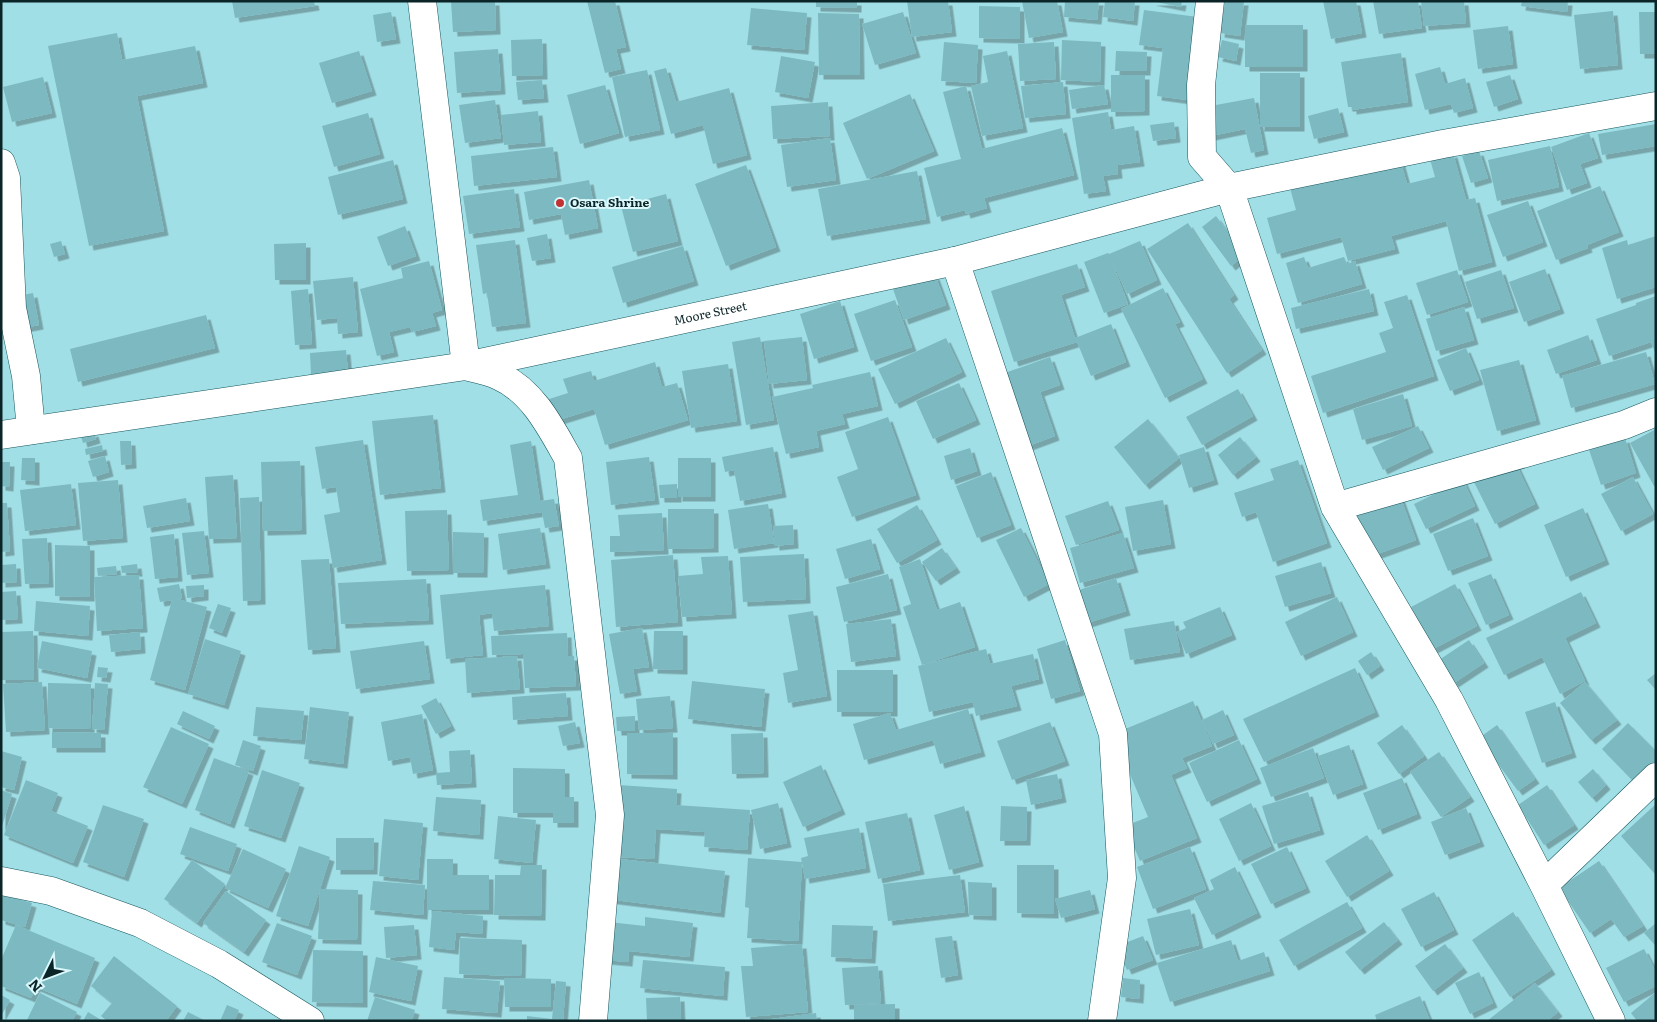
<svg xmlns="http://www.w3.org/2000/svg" width="1657" height="1022" font-family="Literata,serif">
<style>
.building{fill:#7db9c1;filter:url(#shadow)}
.lines{fill:none;stroke-linecap:round;stroke-linejoin:round}
.minor-casing{stroke:#15555c;stroke-width:29}
.tertiary-casing{stroke:#15555c;stroke-width:29}
.minor{stroke:#fff;stroke-width:28}
.tertiary{stroke:#fff;stroke-width:28}
.poi-dot{fill:#c13232;stroke:#dbf9fd;stroke-width:2}
.labels{text-anchor:middle;stroke-width:4;stroke-linejoin:round;paint-order:stroke}
.poi-label{font-size:12px;font-weight:bold;fill:#0a2427;stroke:#dbf9fd;text-anchor:start}
.street-label{font-size:12px;fill:#0a2427;stroke:#dbf9fd}
</style>
<defs>
<filter id="shadow"><feDropShadow dx="4.5" dy="4.5" stdDeviation="0" flood-color="#0004"/></filter>
</defs>
<rect width="100%" height="100%" fill="#a1dfe6"/>
<!-- building -->
<path class="building" d="M232,1h82l1,5 -80,12z
M451,1h44l1,29 -43,2z
M587,1h28l11,46 -10,2 5,20 -16,4z
M816,1h41v7l-41,-1z
M907,1h41l4,31 -40,5z
M1022,1h35l6,31 -34,6z
M1065,1h34l-2,19 -33,-3z
M1105,1h30l-2,20 -30,-4z
M1151,1h31l-1,6z
M1225,1h19l-4,35 -20,-3z
M1323,1h33l6,32 -31,6z
M1373,1h45l4,27 -43,6z
M1421,1h43l2,22 -42,3z
M1522,1h46l-1,11 -46,-6z
M979,6l41,1v32l-41,-1z
M751,8l56,5 -3,37 -57,-5z
M1144,10l54,7 -11,83 -30,-4 6,-48 -24,-3z
M1613,11l5,54 -38,4 -6,-54z
M391,12l5,27 -19,3 -4,-27z
M903,12l13,41 -41,12 -13,-41z
M1639,12h17v42h-16z
M818,13l41,1 1,61h-41z
M1245,25h58v42h-58z
M1508,26l5,38 -35,5 -5,-39z
M117,33l5,27 73,-14 8,37 -66,13 27,135 -75,15 -41,-200z
M542,39l1,36 -31,1 -1,-36z
M1062,40l39,2 -1,40 -39,-2z
M1222,40l17,4 -3,17 -18,-4z
M944,42l34,3 -2,38 -35,-2z
M1054,42l2,37 -36,2 -2,-37z
M498,49l3,41 -44,3 -3,-41z
M359,51l13,40 -40,12 -13,-40z
M1007,51l16,77 -41,8 -11,-50 17,-4 -5,-26z
M1116,51l31,1 -1,19h-31z
M1401,53l7,49 -56,8v-3h-4l-7,-45z
M781,56l34,6 -7,36 -33,-6z
M1440,67l5,17 20,-6 8,30 -19,5 -3,-9 -26,6 -10,-36z
M666,68l10,34 53,-14 18,67 -34,9 -10,-39 -32,9 -17,-63z
M647,70l13,60 -35,7 -13,-60z
M1260,73h40v54h-40z
M1111,75h34v36l-34,1z
M1510,75l8,24 -24,8 -8,-25z
M43,77l9,36 -40,9 -9,-35z
M542,80l2,18 -26,2 -2,-18z
M1063,82l3,32 -41,4 -4,-32z
M605,85l14,48 -39,11 -13,-49z
M1104,85l4,19 -36,5 -3,-19z
M966,86l16,63 80,-21 12,47 -90,23 3,10 -21,6 -1,-4 -28,7 -13,-49 37,-9 -18,-67z
M910,94l24,57 -67,28 -24,-56z
M1254,98l10,52 -13,3 -6,-24 -34,7 -6,-29z
M495,100l6,38 -36,5 -6,-38z
M828,102l2,34 -57,3 -2,-33z
M1338,108l6,24 -30,7 -6,-23z
M538,111l3,31 -37,3 -3,-30z
M1108,112l3,18 23,-4 6,36 -23,3 1,9 -15,2 3,15 -22,3 -12,-76z
M368,113l12,41 -46,13 -12,-41z
M1174,122l2,16 -23,3 -3,-16z
M1656,124v22l-54,9 -4,-21z
M1589,133l9,25 -18,6 7,19 -20,7 -16,-43z
M830,138l6,42 -49,7 -6,-42z
M1550,146l9,41 -62,14 -9,-41z
M553,147l4,30 -83,9 -3,-30z
M1479,151l9,27 -17,5 -9,-27z
M1453,153l13,47 9,-2 17,64 -33,9 -13,-50 -55,15 4,13 -47,12 -7,-24 -64,17 -10,-36 29,-8 -6,-22 110,-29 7,25 28,-7 -5,-18z
M393,160l10,39 -65,16 -10,-38z
M746,165l30,82 -50,19 -31,-82z
M917,171l9,48 -99,17 -9,-47z
M589,180l9,48 -33,7 -4,-21 -32,6 -5,-28z
M1600,186l19,46 -32,13 1,3 -32,12 -19,-49z
M514,189l6,38 -51,7 -6,-38z
M666,194l12,47 -45,11 -12,-46z
M1528,201l15,41 -40,15 -16,-42z
M1216,216l29,39 -14,11 -29,-39z
M1188,223l46,72 -5,4 33,51 -35,23 -80,-124z
M405,226l11,30 -28,10 -11,-29z
M547,234l4,24 -19,3 -5,-23z
M1656,236v51l-39,12 -15,-51 25,-8 1,5z
M515,240l11,83 -34,4 -5,-34 -4,1 -7,-49z
M61,241l4,13 -11,3 -4,-13z
M1140,241l17,39 -30,14 -17,-37 18,47 -24,9 -20,-51 24,-9 1,1z
M306,243v37h-31l-1,-36z
M683,246l11,35 -71,22 -11,-36z
M1304,257l4,11 36,-11 3,7 8,-3 7,23 -64,19 -12,-40z
M429,261l13,49 -10,3 4,13 -24,6 -2,-5 -21,5 5,20 -17,4 -17,-67 43,-11 -2,-10z
M1077,264l8,23 -24,8 14,43 36,-14 15,38 -35,14 -14,-34 -63,20 -23,-71z
M1545,269l15,40 -36,13 -15,-40z
M1457,270l11,32 -41,13 -11,-32z
M1501,270l13,38 -37,11 -12,-37z
M935,275l11,30 -42,15 -11,-31z
M353,277l5,55 -20,2 -1,-16 -20,2 -4,-39z
M1163,288l17,34 -5,2 28,55 -38,19 -44,-89z
M308,289l4,55 -17,1 -4,-54z
M1369,289l5,22 -78,18 -5,-21z
M33,293l6,32 -16,3 -6,-32z
M1407,295l27,81 -111,37 -12,-37 75,-24 -7,-19 14,-5 -9,-26z
M1656,296v59l-5,-13 -42,14 -13,-37 40,-14v-2z
M895,300l17,47 -41,14 -17,-47z
M840,301l14,46 -40,12 -14,-45z
M1464,307l10,33 -38,11 -10,-32z
M206,315l9,33 -137,34 -8,-33z
M1588,335l9,25 -41,14 -9,-24z
M760,337l14,83 -28,5 -14,-83z
M802,337l5,43 -38,4 -5,-43z
M946,338l16,34 -67,32 -17,-35z
M1466,348l13,32 -29,11 -13,-31z
M346,350l2,23 -37,2 -1,-22z
M1646,352l9,32 -84,24 -9,-32z
M1050,357l10,28 -20,7 15,44 -27,10 -26,-72z
M1519,360l17,60 -39,11 -17,-61z
M655,362l7,25 15,-4 11,37 -83,25 -11,-36 -42,13 -6,-22 22,-7 -5,-14 28,-8 3,10z
M728,364l9,57 -46,7 -9,-57z
M870,372l8,34 -36,8 3,10 -29,7 3,16 -33,7 -14,-57 41,-9 -1,-3z
M959,383l17,37 -43,19 -17,-38z
M1238,389l15,27 -51,29 -16,-28z
M1403,394l9,32 -50,14 -9,-31z
M433,415l8,73 -61,7 -8,-74z
M888,417l28,78 -64,22 -15,-40 21,-8 -13,-37z
M1148,419l31,39 -34,27 -31,-38z
M1418,426l11,22 -46,22 -11,-23z
M1656,429v57h-2l-24,-43z
M94,432l2,7 -13,4 -2,-7z
M1240,437l16,20 -23,18 -15,-20z
M1625,438l11,35 -35,12 -12,-35z
M363,440l19,120 -49,8 -9,-53 16,-3 -4,-25 -14,2 -7,-42z
M120,441h11l1,23 -11,1z
M531,441l9,60 14,-2 5,27 -14,2 -3,-16 -59,9 -3,-21 38,-5 -8,-50z
M102,445l1,6 -17,4 -1,-6z
M773,447l9,46 -42,8 -6,-31 -9,2 -3,-15z
M1204,447l10,33 -25,8 -10,-33z
M970,448l7,23 -26,9 -7,-24z
M105,456l4,16 -16,5 -5,-16z
M649,457l6,43 -44,5 -5,-43z
M22,458h13v23l-14,-1z
M678,458h33v39h-33z
M1298,460l29,83 -54,19 -17,-50 -14,5 -8,-24 40,-13 -4,-11z
M1514,460l21,44 -40,20 -22,-44z
M300,461l2,69 -39,1 -2,-69z
M1,462h9l-1,25 -8,-1z
M991,472l20,53 -34,13 -21,-52z
M233,475l4,63 -28,1 -4,-62z
M1633,477l20,37 -32,17 -20,-37z
M118,480l5,58 -40,3 -5,-58z
M1463,480l12,26 -49,23 -12,-25z
M71,484l5,41 -51,6 -5,-41z
M677,484v14h-17l-1,-13z
M1400,496l16,44 -44,16 -16,-44z
M259,497l2,103 -18,1 -3,-103z
M186,498l4,23 -43,7 -4,-22z
M1163,500l8,44 -38,7 -8,-44z
M1108,501l11,29 -43,15 -11,-29z
M1,503h6l3,48 -9,1z
M768,504l6,39 -40,6 -6,-39z
M917,505l20,35 -40,23 -20,-34z
M1583,508l22,52 -39,17 -22,-52z
M668,509h46v39l-46,1z
M447,510l2,60 -42,1 -2,-60z
M662,513l2,37 -54,2v-16h10l-2,-21z
M1473,518l15,38 -40,15 -15,-37z
M793,525l1,19 -19,2 -2,-20z
M540,528l6,36 -43,6 -5,-36z
M1021,528l28,56 -25,13 -28,-57z
M204,531l5,42 -22,2 -5,-42z
M453,532l31,1 -1,40h-30z
M1123,533l11,35 -54,15 -10,-35z
M174,534l4,43 -23,2 -5,-42z
M47,538l2,45 -24,1 -3,-45z
M871,539l9,30 -35,10 -9,-30z
M55,545l35,1v51l-35,-1z
M942,548l14,20 -20,13 -14,-19z
M804,554l2,45 -63,3 -3,-45z
M673,555l5,67 -62,5 -5,-67z
M728,556l4,58 -50,3 -4,-41 25,-2 -2,-17z
M329,559l7,89 -28,2 -7,-90z
M920,559l17,51 23,-8 15,45 -53,18 -19,-58 8,-3 -12,-37z
M1321,562l10,31 -46,14 -10,-31z
M16,564l1,18 -16,1v-18z
M137,564l1,8 -16,1 -1,-7z
M116,566l1,8 -19,2 -1,-8z
M888,574l9,36 -53,12 -8,-35z
M1491,574l18,41 -23,10 -18,-42z
M139,575l4,53 -46,3 -3,-54z
M1116,578l10,33 -39,12 -11,-32z
M426,579l3,41 -88,4 -3,-41z
M179,584l3,14 -5,1 30,8 -22,83 -35,-10 22,-80 -12,2 -3,-14z
M1455,584l22,42 -44,23 -22,-42z
M204,585v11l-17,2 -1,-12z
M545,585l4,41 -55,5 -2,-18 -13,2 4,40 -37,4 -6,-64z
M16,591l2,28 -17,1v-28z
M1581,592l15,31 -31,15 20,43 -25,13 -18,-37 -38,18 -18,-37z
M1337,597l16,35 -52,24 -16,-34z
M36,601l54,5 -2,30 -54,-5z
M218,604l13,4 -9,25 -13,-5z
M1220,607l12,28 -46,19 -9,-22 9,-4 -3,-6z
M813,611l14,85 -39,7 -5,-30 15,-3 -10,-55z
M891,619l5,37 -45,6 -5,-38z
M1174,621l6,31 -50,8 -6,-31z
M642,628l7,39 -16,2 4,22 -17,3 -11,-60z
M33,631l1,49h-33v-48z
M654,631h29v39l-30,-1z
M140,632l1,17 -30,3 -2,-17z
M567,633l1,23h6l2,30 -51,2 -2,-34 -31,1 -1,-19z
M205,639l36,12 -17,54 -36,-11z
M1065,640l15,51 -29,8 -14,-50z
M1469,640l15,23 -30,20 -15,-23z
M42,641l50,10 -5,27 -50,-10z
M424,641l6,38 -74,10 -6,-38z
M986,649l4,15 43,-10 6,25 -28,7 6,20 -41,10 -3,-14 -44,10 -11,-46z
M1371,652l9,14 -13,9 -9,-14z
M517,656l3,33 -53,4 -2,-34z
M98,667l10,1 -2,10 -9,-1z
M1355,668l20,44 -111,50 -21,-43z
M837,670h56v42h-56z
M1656,673v17l-9,-10z
M692,681l73,8 -4,38 -73,-8z
M42,682l3,48 -39,2 -3,-48z
M1585,682l32,38 -26,20 -31,-37z
M48,683l43,1 -1,45 -42,-1z
M95,683l13,1 -4,46 -12,-1z
M566,693l2,23 -55,4 -1,-23z
M670,696l3,32 -34,2 -3,-31z
M436,698l15,28 -15,8 -15,-28z
M1193,701l19,45 -30,12 5,10 -16,7 26,63 -57,23 -15,-35 23,-9 -35,-83z
M1555,702l17,51 -30,10 -17,-51z
M256,707l48,4 -3,29 -48,-4z
M310,707l39,5 -6,52 -39,-5z
M968,709l13,43 -41,12 -7,-24 -69,20 -11,-36 37,-11 6,17z
M1223,710l11,25 -21,9 -11,-24z
M183,711l32,15 -6,13 -32,-15z
M422,714l11,56 -20,4 -3,-17 -22,4 -7,-39z
M635,716v15h-18l-1,-14z
M575,722l5,21 -17,3 -5,-20z
M1050,722l15,39 -53,19 -15,-39z
M1628,723l28,28v14l-20,19 -34,-35z
M1402,725l22,31 -25,18 -22,-31z
M1497,725l38,54 -17,12 -39,-53z
M171,727l38,17 -27,60 -39,-17z
M52,732l49,1v15h-49z
M627,733h46v42l-46,-1z
M763,733l1,40 -32,1 -1,-40z
M243,740l18,6 -8,25 -18,-6z
M1239,740l18,39 -50,23 -18,-39z
M1349,745l14,39 -30,11 -15,-39z
M1313,748l11,30 -53,19 -11,-29z
M470,750l2,33 -35,2 -1,-12 14,-1 -1,-21z
M1,751l21,6 -8,33 -13,-3z
M1439,752l31,45 -29,20 -31,-45z
M214,758l35,13 -19,53 -35,-14z
M821,765l20,45 -38,17 -20,-45z
M513,768l52,1v28h9v26h-21v-10h-40z
M1593,769l13,16 -14,13 -14,-16z
M262,770l38,13 -19,55 -37,-12z
M1057,774l5,24 -31,7 -5,-25z
M1402,778l15,36 -39,16 -15,-37z
M26,780l32,13 -7,18 37,15 -15,37 -69,-28z
M619,785l58,4 -1,16 74,5 -3,40 -43,-3 1,-15 -49,-3 -2,30 -39,-2z
M1547,785l27,40 -30,20 -26,-40z
M1,790l11,4 -10,32h-1z
M1308,792l12,38 -46,14 -12,-38z
M436,797l45,3 -2,35 -46,-4z
M778,803l9,40 -27,6 -9,-39z
M1251,803l20,43 -32,15 -20,-42z
M1656,804v71l-35,-39z
M103,805l41,14 -20,58 -41,-15z
M964,806l15,56 -30,8 -15,-55z
M1001,806l26,1 -1,34h-26z
M1466,808l14,34 -35,13 -14,-33z
M907,813l13,57 -42,9 -13,-57z
M498,816l38,4 -4,43 -38,-4z
M384,819l39,4 -5,57 -39,-4z
M190,827l47,17 -9,27 -48,-17z
M859,828l7,40 -61,11 -4,-21 7,-2 -4,-18z
M1367,835l22,36 -42,26 -22,-36z
M336,838h38l-1,32h-37z
M299,846l31,11 -10,32 38,1 -1,50 -39,-1 2,-50 -12,37 -32,-10z
M1190,847l16,42 -53,20 -16,-42z
M1287,847l19,41 -35,16 -20,-40z
M243,849l43,20 -18,39 -43,-20z
M611,858l114,13 -5,42 -114,-14z
M748,858l54,4 -4,79 -51,-3 2,-30 -4,-1z
M427,859h26v16h36v35h-62z
M192,860l33,24 -28,39 -33,-24z
M1599,861l44,65 -19,11 -13,-18 -21,14 -31,-45z
M521,865h21l-1,51 -47,-1 1,-40h25z
M1017,865h37v49l-37,-1z
M1235,867l22,46 -45,22 -18,-37 20,-9 -4,-9z
M960,875l5,37 -77,9 -5,-37z
M373,881l52,4 -2,30 -53,-5z
M968,882l24,1v33l-23,-1z
M1090,890l5,19 -34,9 -6,-19z
M226,891l40,29 -22,32 -41,-29z
M1434,892l20,38 -33,17 -20,-38z
M1,894l31,9 -7,24 -24,-7z
M1347,902l15,26 -68,38 -15,-26z
M1190,909l9,36 -43,10 -9,-36z
M432,911l51,5 -1,18 -26,-2 -2,18 -25,-3z
M1513,912l38,58 -41,27 -38,-57z
M645,917l48,6 -4,34 -60,-6 -1,11 -23,-2 4,-38 36,4z
M1384,922l14,18 -38,30 -15,-18z
M277,923l35,13 -15,39 -35,-13z
M1656,923v23l-12,-13z
M16,925l79,33 -18,46 -41,-17 -5,11 -30,-12v-26z
M414,925l3,30 -31,3 -2,-31z
M832,925l41,1 -2,33 -40,-2z
M952,936l6,39 -17,3 -6,-40z
M1143,936l10,24 -26,10 -10,-24z
M460,938l62,2 -1,36 -62,-2z
M1231,940l7,21 26,-9 6,19 -100,31 -13,-39z
M802,944l6,68 -62,5 -5,-51h12l-2,-18z
M1445,944l18,24 -30,23 -18,-25z
M1644,949l12,23v14l-32,16 -18,-34z
M313,950l50,1v52l-51,-1z
M114,956l63,50 -11,15h-59l-6,-5 11,-13 -21,-17z
M376,957l42,9 -7,35 -42,-9z
M643,960l82,7 -2,29 -83,-8z
M878,966l3,37 -36,2 -3,-37z
M1479,972l14,31 -23,11 -15,-31z
M444,977l56,4 -3,32 -55,-4z
M504,978l47,1v28h-46z
M1123,978l17,2 -1,19 -18,-2z
M556,981l10,1 -3,39h-36v-5l25,3z
M1535,983l23,29 -11,9h-60z
M1656,992v29h-19l-6,-8z
M40,993l37,19 -5,9 -45,-1z
M1,995l9,5 -9,16z
M1420,996l10,25h-53l-2,-6z
M375,997l40,13 -3,11h-45z
M680,997l1,24h-34l-1,-23z
M895,1004v17h-41v-16z
M227,1005l12,5 -5,11h-14z
M88,1012l15,9h-20z
M188,1012l18,9h-23z
M816,1013l1,8h-53v-1z"/>
<g class="lines">
<!-- minor casing -->
<g class="minor-casing">
<path id="minor" d="M422,1l44,365c10,3 23,5 33,10 34,15 52,52 69,82l42,357 -17,206
M1210,1l-9,84 1,72 27,31 106,319 114,193 95,185 67,136
M1,163l5,15 6,130 14,68 5,54
M955,261l158,473 9,144 -20,143
M1335,507l289,-82 32,-13
M1,881l50,10 89,32 79,41 91,57
M1544,885l112,-108"/>
</g>
<!-- tertiary casing -->
<g class="tertiary-casing">
<g id="tertiary">
<path id="s1" d="M1,435l465,-69 489,-105 274,-73 214,-44 213,-38"/>
</g>
</g>
<!-- minor -->
<use href="#minor" class="minor"/>
<!-- tertiary -->
<use href="#tertiary" class="tertiary"/>
</g>
<!-- markers -->
<circle class="poi-dot" cx="560" cy="203" r="5"/>
<g class="labels">
<!-- poi labels -->
<g class="poi-label">
<text x="570" y="207">Osara Shrine</text>
</g>
<!-- street labels -->
<g class="street-label">
<text dy="4" stroke="none"><textPath href="#s1" startOffset="720">Moore Street</textPath></text>
</g>
</g>
<!-- border -->
<rect width="1657" height="1022" fill="none" stroke="#0a2427" stroke-width="5"/>
<!-- north arrow -->
<g transform="translate(45 977) rotate(228)" stroke="#dbf9fd" stroke-width="4" paint-order="stroke">
<path d="M0-4L9 19L0 12L-9 19Z" fill="#0a2427"/>
<text y="-8" font-size="14" font-weight="bold" text-anchor="middle" fill="#0a2427">N</text>
</g>
</svg>
